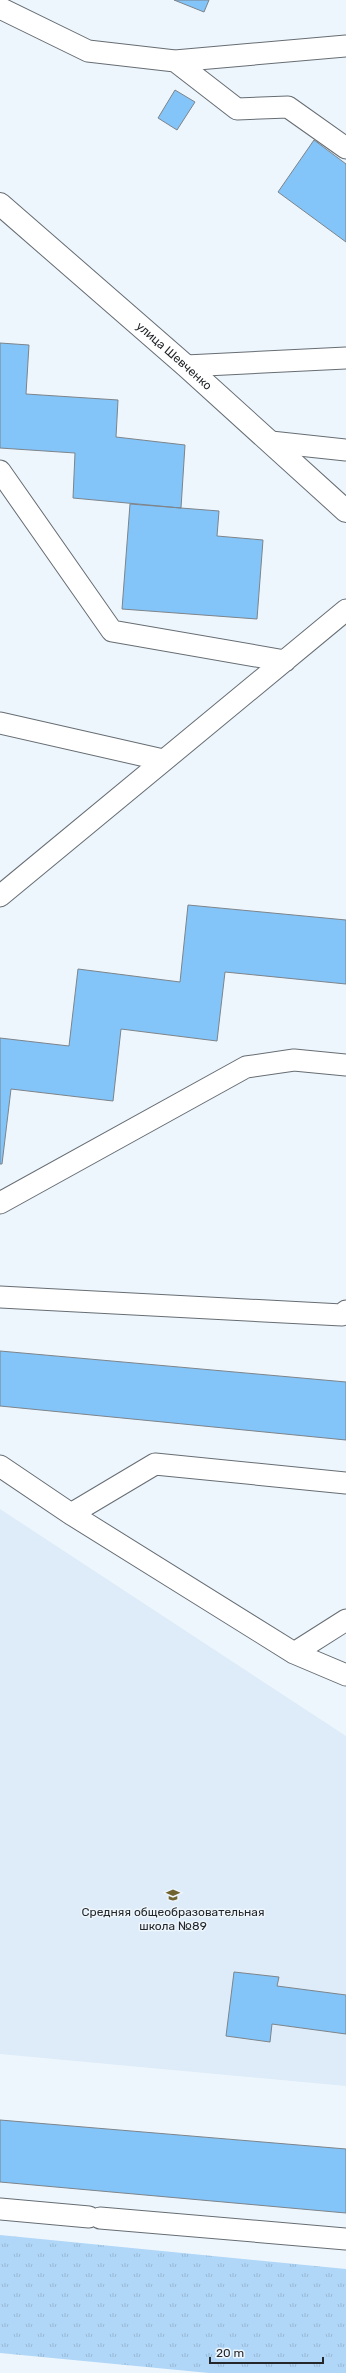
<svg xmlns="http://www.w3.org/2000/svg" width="346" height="2373" font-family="Rubik,sans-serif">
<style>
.built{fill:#ddecf8}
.grass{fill:url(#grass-tufts)}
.building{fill:#83c4f9;stroke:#7d848a}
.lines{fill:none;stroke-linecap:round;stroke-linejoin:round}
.lane-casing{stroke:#666d73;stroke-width:23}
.street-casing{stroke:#666d73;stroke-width:24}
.lane{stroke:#fff;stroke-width:21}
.street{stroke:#fff;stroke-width:22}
.labels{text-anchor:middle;stroke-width:3;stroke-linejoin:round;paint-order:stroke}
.street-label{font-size:12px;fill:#25282b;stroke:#eef6fd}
.poi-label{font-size:12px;fill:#25282b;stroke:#eef6fd}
</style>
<defs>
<pattern id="grass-tufts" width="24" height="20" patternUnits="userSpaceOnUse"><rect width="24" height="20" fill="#b0d7f8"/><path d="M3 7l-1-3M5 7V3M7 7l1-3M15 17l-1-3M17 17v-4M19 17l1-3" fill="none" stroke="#97b9d5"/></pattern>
</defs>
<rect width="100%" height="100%" fill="#eef6fd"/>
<!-- built -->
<path class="built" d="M0,1509l346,227v350l-346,-32z"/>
<!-- grass -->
<path class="grass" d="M0,2235l346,34v104h-137l-209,-20z"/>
<!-- building -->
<path class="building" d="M174,0h35l-5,12z
M175,90l20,12 -18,28 -19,-12z
M314,140l32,24v78l-68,-50z
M0,343l29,2 -3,49 92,6 -2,37 69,8 -4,63 -108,-10 2,-45 -75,-5z
M130,504l89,7 -2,25 46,4 -6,79 -135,-10z
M188,905l158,15v64l-121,-12 -8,69 -96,-12 -8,72 -102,-12 -9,75h-2v-126l69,8 9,-77 102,13z
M0,1351l346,31v58l-346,-34z
M234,1972l45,5 -2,9 69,9v39l-74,-10 -2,18 -44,-6z
M0,2120l346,29v64l-346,-31z"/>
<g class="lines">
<!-- lane casing -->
<g class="lane-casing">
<path id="lane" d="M0,8l88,43 87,10 171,-15
M175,61l62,48 51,-2 58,41
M186,366l160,-8
M271,442l75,8
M0,471l112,160 173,30
M0,723l163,37
M0,896l346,-286
M0,1203l246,-136 48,-7 52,5
M0,1297l342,18 4,-4
M0,1466l71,48 223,139 52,22
M71,1514l84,-50 191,19
M294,1653l52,-33
M0,2209l89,8
M100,2218l246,21"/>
</g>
<!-- street casing -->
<g class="street-casing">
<g id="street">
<path id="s1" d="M0,204l186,162 160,145"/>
</g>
</g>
<!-- lane -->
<use href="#lane" class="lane"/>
<!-- street -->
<use href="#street" class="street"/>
</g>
<!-- icons -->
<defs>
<g id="school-bare" transform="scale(1.08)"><path d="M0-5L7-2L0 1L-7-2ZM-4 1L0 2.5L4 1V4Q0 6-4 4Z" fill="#716330" stroke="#eef6fd" stroke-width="2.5" paint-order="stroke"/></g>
</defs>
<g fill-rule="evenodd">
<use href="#school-bare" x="173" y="1895"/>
</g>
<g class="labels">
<!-- street labels -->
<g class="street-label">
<text dy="4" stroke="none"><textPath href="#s1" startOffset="231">улица Шевченко</textPath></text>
</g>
<!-- poi labels -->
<g class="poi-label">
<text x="173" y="1916">Средняя общеобразовательная<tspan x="173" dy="14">школа №89</tspan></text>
</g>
</g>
<!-- scale -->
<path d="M210 2357v6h113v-6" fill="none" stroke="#25282b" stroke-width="2"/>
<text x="216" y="2357" font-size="12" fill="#25282b" stroke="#eef6fd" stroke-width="3" paint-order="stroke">20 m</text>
</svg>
